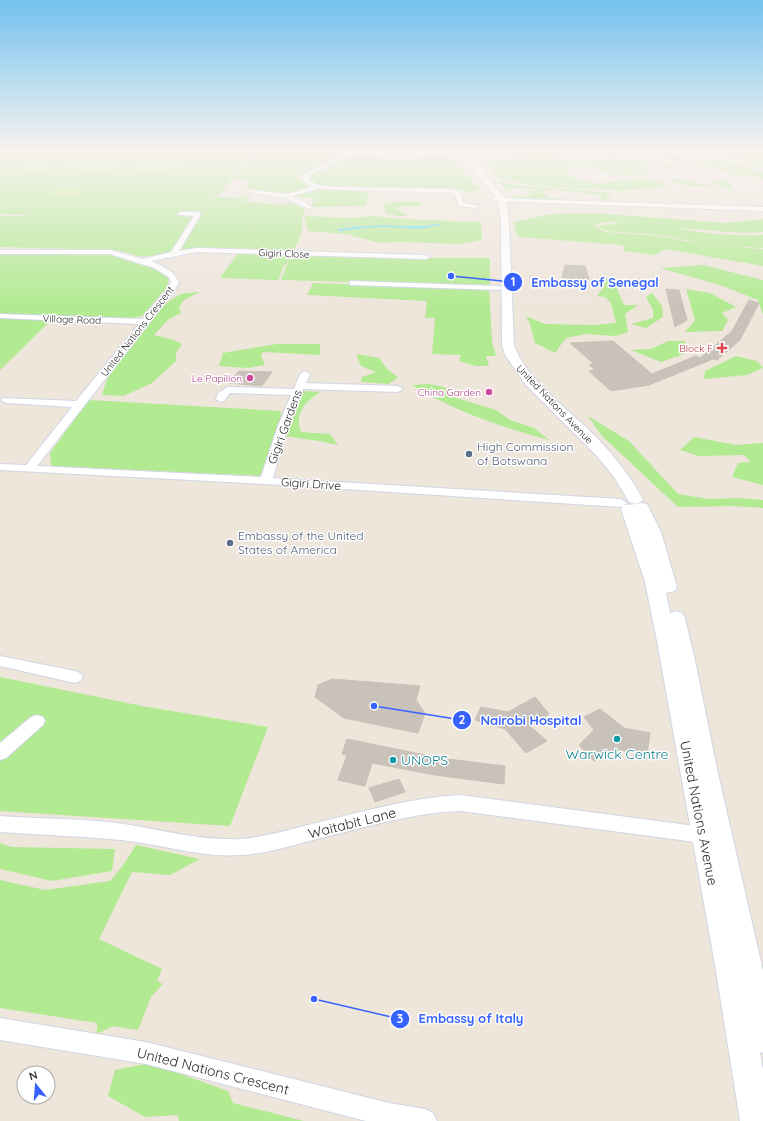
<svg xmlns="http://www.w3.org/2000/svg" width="763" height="1121" font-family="Quicksand,sans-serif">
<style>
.green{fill:#b2ea92;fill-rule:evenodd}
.pitch{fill:#caf28d}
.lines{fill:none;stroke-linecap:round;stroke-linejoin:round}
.stream-far1{stroke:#64d6fa;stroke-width:1.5}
.stream{stroke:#64d6fa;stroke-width:2}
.building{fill:#c9c2bb;stroke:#c9c1b4}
.street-casing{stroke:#d0d5e5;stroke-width:2}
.secondary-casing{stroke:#d0d5e5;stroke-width:2}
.street{fill:#fff;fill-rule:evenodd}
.secondary{fill:#fff;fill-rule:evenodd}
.health-dot{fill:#e0444e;stroke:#fff;stroke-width:1.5}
.hotel-dot{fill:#d1479c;stroke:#fff;stroke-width:1.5}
.service-dot{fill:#5c6f8a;stroke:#fff;stroke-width:1.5}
.culture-dot{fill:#0f9aa8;stroke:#fff;stroke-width:1.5}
.labels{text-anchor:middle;stroke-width:3;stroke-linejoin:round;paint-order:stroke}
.far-street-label{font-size:10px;fill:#2a2a2a;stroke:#fff}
.far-health-label{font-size:10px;fill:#be3a42;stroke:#fff;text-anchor:end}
.far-hotel-label{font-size:10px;fill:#b23c85;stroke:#fff;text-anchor:end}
.street-label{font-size:12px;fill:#2a2a2a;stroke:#fff}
.service-label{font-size:12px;fill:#4e5e75;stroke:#fff;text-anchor:start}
.near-culture-label{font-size:14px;fill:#0d838f;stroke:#fff}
.near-street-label{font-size:14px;fill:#2a2a2a;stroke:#fff}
.leader{fill:none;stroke:#3762ff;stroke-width:1.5}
.callout-dot{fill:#3762ff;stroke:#fff;stroke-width:1.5}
.mark-label{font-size:12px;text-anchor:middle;font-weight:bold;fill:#fff}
.callout-label{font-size:13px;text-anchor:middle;font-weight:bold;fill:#3762ff;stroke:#fff;stroke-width:3;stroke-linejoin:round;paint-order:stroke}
</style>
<rect width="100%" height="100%" fill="#eee5db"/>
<!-- green -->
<path class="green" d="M0,150h256l-37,45 -11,1 27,2 18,-2 -10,5 37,4 11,-2 15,6 -4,7c2,14 -2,22 -9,35l-80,-3 -35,3 -34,6 -28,-7 -116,-3v-31h39l-39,-2z
M257,150h61l27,3 -27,14 -21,9 13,11c-6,2 -13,6 -19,7 -13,2 -33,-2 -45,-7l4,-7 -16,-1z
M347,150h94l3,2 -49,3z
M522,150h40l-10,4c4,2 9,5 14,6 13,3 29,0 43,-1 18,-2 54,-1 68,10h-13l-1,-4 -16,-2 -5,3 11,5c-7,1 -14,4 -21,4 -21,2 -39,-10 -62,-6l-2,5c25,19 54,2 79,5 8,1 16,5 24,7l-48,5 -95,-6 -31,-8 -10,-16 9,-3 31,-1z
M710,150h53v17z
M578,151l27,2 24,-2c-19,7 -39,6 -58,5l2,-4z
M353,153l39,3 56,-2 34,37 -127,-1 -36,-3 -11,-8 8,-8z
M657,154l29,4h26l38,9 13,6v5l-20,-2 -30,-7 -14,-5 -45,-7z
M676,179l25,5 28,-3 5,10 -15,-6 -30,1 -24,-6z
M500,181l15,4 98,8 -9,2 7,4 -13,2 4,-3 -2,-3 -51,-6 -7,3 6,5 17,2 -2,1 -47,-1 -5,-3h13l7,-1 -1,-3 7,-3 -22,-1 -7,3v3z
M320,189l48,3 -2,14 -51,1 -3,-1 2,-8 -20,-2z
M401,201h17l4,5h-22l-4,3 12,7h-11l-11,-3 -2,-9z
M593,213l133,10 37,-4v13l-21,1 -62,-5c16,6 65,8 83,7v13l-55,-3 55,4v17l-86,-15 -12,-2 -10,6 -31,-4 -1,-6 -105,-8 -5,-15 39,-8zM613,221l11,1 -27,4 9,5 55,4 26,5 12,4 -38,-8 -56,-4 -12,-7z
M304,216l48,2 21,-2 31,3 77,3 1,18 -20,4 -63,-2 -19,1 -35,-9 -37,-3z
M0,252l113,2c18,5 41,11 56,25l-2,8 -25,29 -16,3 -126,-5z
M238,253l50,1 -2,5 3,1 2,-5 122,3h77v28l-209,-6 7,-18 -5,5 -4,12 -2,1 -57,-2z
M703,265l60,15v35l-5,-15 -35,-14 -63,-18z
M606,278l9,6 9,21h14l-13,9 3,18 -12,4 -30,-2 -20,4 -11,15 -20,-10 -5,-19 -4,-8 19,8 50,1 21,-2 -5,-20 -6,-6 -8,-1 7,-10z
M313,283l176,6 3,53 4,14h-10l3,10h-13l-17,-5 2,-6 -29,-1 3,-36h-10l2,-17 -120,-6z
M686,289l24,4 26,14 -14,6 6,7 -6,11 -37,1 10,-12z
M200,292l-16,8 -5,7 2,6 -12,6 -15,16 20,5 8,4 -6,9v8l-24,22 -28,13 -22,-1c2,-6 3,-12 6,-17 12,-22 47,-71 69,-82 7,-4 15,-3 23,-4z
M652,293l10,13 1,11 -17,11 -15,-4 22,-6v-8l-7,-13z
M0,318l51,2 -51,50z
M668,341h17l2,12 -26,9 -30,-12 20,-1z
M277,344h43v11l-57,-3 -2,4 4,9 -17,3 -29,-2 4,-13z
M356,354l23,4 8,11 11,8 -9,7 -28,-2 1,-5 14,-5 -15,-6z
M736,356l21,5 6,7 -16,7 -43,4 1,-8z
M429,384l15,3 6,9 46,14 14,10 24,8 15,12c-48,-13 -95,-29 -137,-55z
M303,391l17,1c-15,11 -26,20 -19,40l29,2 8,11 -19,-4 -43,-6 -16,41 -209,-10 -1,-13 39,-53 192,11 -1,4z
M588,416l41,25 49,53 31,5 29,-1 25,2v8l-29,-2 -56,1 -76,-71z
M694,437l42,8 27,-2v42l-31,-8 6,-14 13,-1 -7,-7 -45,1 -19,-6z
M0,677l142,29 126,21 -38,99 -230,-15z
M0,843l11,4 104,2 -3,22 -60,10 -52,-12z
M136,845l64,14 -30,16 -38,-3 -33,67 63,30 -5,12 6,3 -12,13 -13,33 -25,-4 -16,8v-11l-97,-15v-128l45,10 65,-9 14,-17z
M150,1063l78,28 5,12 71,18h-125l-1,-6 -33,2 -37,-21 7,-26z"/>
<!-- pitch -->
<path class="pitch" d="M0,150h59l-9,8 -50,1z
M188,153l-7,17 -49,1 10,-17z
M125,155l-11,18 -50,1 14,-18z
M24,165h27l-6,8h-10l1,-2 -20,3z
M56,188h29l-5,7 -29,1z"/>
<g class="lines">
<!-- stream-far1 -->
<path class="stream-far1" d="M352,228l31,-2 36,2 21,-4"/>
<!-- stream -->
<path class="stream" d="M403,227h26
M339,230l22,-3"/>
</g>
<!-- building -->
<path class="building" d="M565,265l20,1 4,13 -27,-1z
M666,289l13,1 8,30 -12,7z
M749,300l10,3 -19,37 -23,20 -4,-1 -64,26 -38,6 -22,-20 6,-1 -6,-5 5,-1 -24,-21 43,-2 39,33 44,-18 4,2 32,-27z
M239,371l33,1 -10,14 -34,-3z
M332,679l88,7 -4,14 9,13 -7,20 -74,-15 -29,-21 3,-12z
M535,697l14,17 -19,12 17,15 -21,12 -21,-24 -30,-9 6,-13 27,5z
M600,709l24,19 26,5 -3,21 -29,-4 -24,11 -15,-16 15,-15 -10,-13z
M347,739l93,19 65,8 -1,18 -69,-9 -63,-12 -7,23 -27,-6 9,-25 -5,-1z
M399,779l6,13 -30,10 -6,-14z"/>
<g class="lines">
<!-- street casing -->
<g class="street-casing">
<path id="street" d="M329,150l67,4 61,-3 -2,3 -59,4 -43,-4 -44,21 -1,4 10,6 15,2 120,2 7,3 3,11 17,3 -3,2 -19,-2 -3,-12 -3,-1 -134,-4 -26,7 19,10 1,1 -3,2 -24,-11 -38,-6 3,-2 36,4 26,-7 -10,-8 3,-6 41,-20z
M639,150h20l37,5 -3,2z
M495,198l268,9v4l-270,-10 -1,-1z
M181,212h17l3,2 -22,37 18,-3 229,7 4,2 -4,2 -229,-7 -46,9c12,5 22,9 28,21l-4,8 -138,176 224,11 17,-51 13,-31 -61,-2 -6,8 -3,1 -5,-3 2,-6 10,-6 66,2 6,-15 5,-3 5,3 -4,9 92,3 5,3 -5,3 -95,-3 -15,37 -15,52 348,21 6,4 -6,4 -355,-23 -266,-14v-6l26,1 46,-58 -65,-4 -4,-1 -1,-2 1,-2 73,3 63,-77 -139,-6v-4l143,5 24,-30 4,-7 -2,-5 -15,-9 -44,-14h-110v-4h110l33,9 28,-7 23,-36 -15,-1 -1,-1z
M350,281l149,5 4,2 -4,2 -146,-5h-3z
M0,656l75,15 5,2 3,4 -3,4 -5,2 -75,-17z
M37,715l6,2 2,4 -2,4 -37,33 -6,2v-17l31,-26z
M460,795l243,32 6,2 3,6 -3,6 -6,2 -243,-32c-51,2 -101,18 -151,30 -22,6 -45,13 -68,14 -41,3 -80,-11 -120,-15 -40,-4 -81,-5 -121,-8v-16c40,3 84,2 124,8 38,6 77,17 117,15 24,-2 47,-9 71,-15 49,-12 98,-26 148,-29z
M0,1018l146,24 243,61 36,6 8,4 4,8h-71l-220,-57 -146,-24z"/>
</g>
<!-- secondary casing -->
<g class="secondary-casing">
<path id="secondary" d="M448,150h8l21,14 29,36 3,22 5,123c13,35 48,59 74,84 22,21 40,44 55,70l-2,3 -6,2 -6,-2 -15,-25 -17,-21 -71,-71 -21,-30 -3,-10 -1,-123 -3,-22 -27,-32z
M641,503l6,1 14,28 16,55 -2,4 -9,2 4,20 5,-2 7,2 3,5 11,47 21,104 46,202v82l-3,-1 3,18v51h-23l-25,-156 -58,-324 -12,-59 -24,-73 2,-4c7,-1 11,0 18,-2z"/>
</g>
<!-- street -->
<use href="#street" class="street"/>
<!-- secondary -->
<use href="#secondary" class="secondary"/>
</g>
<!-- sky -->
<linearGradient id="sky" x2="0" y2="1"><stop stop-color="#73c2ef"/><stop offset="0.49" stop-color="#f7f3ef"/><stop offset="1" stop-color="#f7f3ef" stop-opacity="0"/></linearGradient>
<rect width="763" height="307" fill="url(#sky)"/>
<!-- markers -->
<path class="health-dot" d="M720 342h4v4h4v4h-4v4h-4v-4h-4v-4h4z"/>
<g class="hotel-dot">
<circle cx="250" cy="378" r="4"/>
<circle cx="489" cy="392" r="4"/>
</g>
<g class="service-dot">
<circle cx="469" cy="454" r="4"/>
<circle cx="230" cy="543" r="4"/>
</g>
<g class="culture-dot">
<circle cx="617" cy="739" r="4"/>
<circle cx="393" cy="760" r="4"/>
</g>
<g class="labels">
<!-- far-street labels -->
<g class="far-street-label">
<text transform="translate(284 253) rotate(2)" y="4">Gigiri Close</text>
<text transform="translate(72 319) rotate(2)" y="4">Village Road</text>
<text transform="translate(137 331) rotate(-52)" y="4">United Nations Crescent</text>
<text transform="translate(555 404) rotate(46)" y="4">United Nations Avenue</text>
</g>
<!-- far-health labels -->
<g class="far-health-label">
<text x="713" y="352">Block F</text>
</g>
<!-- far-hotel labels -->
<g class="far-hotel-label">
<text x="242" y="382">Le Papillon</text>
<text x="481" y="396">China Garden</text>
</g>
<!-- street labels -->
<g class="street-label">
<text transform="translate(285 427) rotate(-70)" y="4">Gigiri Gardens</text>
<text transform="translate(311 484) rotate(4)" y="4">Gigiri Drive</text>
</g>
<!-- service labels -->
<g class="service-label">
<text x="477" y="451">High Commission<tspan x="477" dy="14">of Botswana</tspan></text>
<text x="238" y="540">Embassy of the United<tspan x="238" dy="14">States of America</tspan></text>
</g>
<!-- near-culture labels -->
<g class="near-culture-label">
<text x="617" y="759">Warwick Centre</text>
<text x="401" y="765" text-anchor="start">UNOPS</text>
</g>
<!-- near-street labels -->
<g class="near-street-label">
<text transform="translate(699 813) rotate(79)" y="5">United Nations Avenue</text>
<text transform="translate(352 823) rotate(-14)" y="5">Waitabit Lane</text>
<text transform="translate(213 1071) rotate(14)" y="5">United Nations Crescent</text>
</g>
</g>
<!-- callouts -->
<path class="leader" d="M451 276L513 282M374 706L462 720M314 999L400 1019"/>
<g class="callout-dot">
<circle cx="451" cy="276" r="4"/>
<circle cx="374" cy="706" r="4"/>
<circle cx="314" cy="999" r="4"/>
<circle cx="513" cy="282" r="10"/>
<circle cx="462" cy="720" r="10"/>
<circle cx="400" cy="1019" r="10"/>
</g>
<g class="mark-label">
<text x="513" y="286">1</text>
<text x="462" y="724">2</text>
<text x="400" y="1023">3</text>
</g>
<g class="callout-label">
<text x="595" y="287">Embassy of Senegal</text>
<text x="531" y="725">Nairobi Hospital</text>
<text x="471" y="1023">Embassy of Italy</text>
</g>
<!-- north arrow -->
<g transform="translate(36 1085) rotate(343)"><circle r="19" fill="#ffffff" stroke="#aaaaaa"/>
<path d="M0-3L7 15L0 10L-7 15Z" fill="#3762ff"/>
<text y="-6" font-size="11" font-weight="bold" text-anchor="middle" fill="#2a2a2a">N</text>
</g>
</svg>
